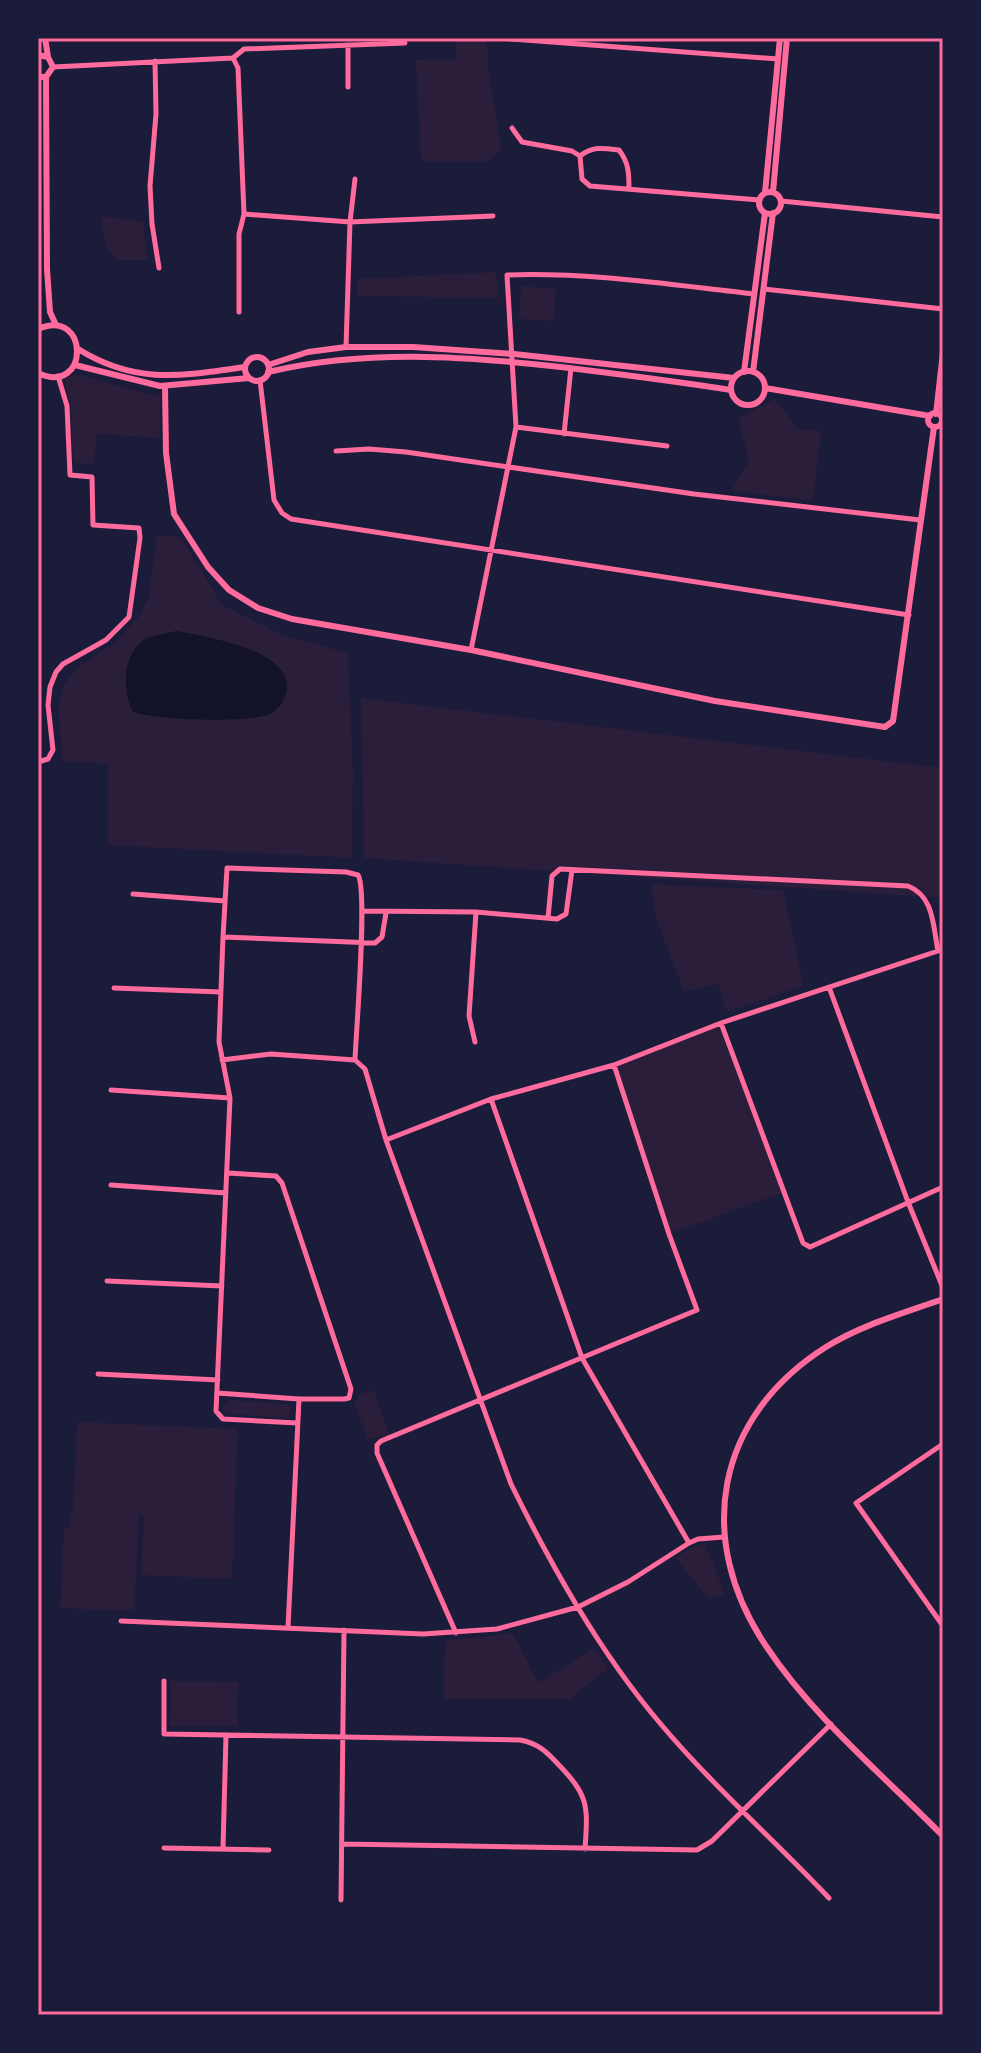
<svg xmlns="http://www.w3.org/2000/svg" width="981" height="2053" font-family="'PT Sans',sans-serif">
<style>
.green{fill:#2a1e3b}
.water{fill:#12122b}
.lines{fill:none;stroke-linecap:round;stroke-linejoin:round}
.minor{stroke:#ff6b9d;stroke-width:5}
.tertiary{stroke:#ff6b9d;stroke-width:6}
.neatline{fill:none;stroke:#ff6b9d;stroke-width:3}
</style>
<rect width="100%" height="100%" fill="#1b1b3a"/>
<!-- green -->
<path class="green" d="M456,38h31l1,29 13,82 -12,12h-68l-5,-101 40,-1z
M100,216l43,6 4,38h-30l-10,-12z
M496,272l2,26 -141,-2v-17z
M521,286l35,3 -2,32 -35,-2z
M75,374l85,23v41l-63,-4 -3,30 -21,-1 -2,-56 -7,-27z
M775,399l23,30 23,2 -8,69 -82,-9 18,-30 -11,-43z
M157,535l24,2 41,68 63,31 63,17 5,120 -1,85 -244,-13v-81l-45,-3 -5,-49 5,-25 14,-19 39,-26 24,-27 9,-19z
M361,698l582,70v130l-579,-40z
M651,884l132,6 21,96 -77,26 -9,-28 -34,7 -28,-73z
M721,1023l63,169 -115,42 -55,-169z
M374,1390l15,44 -21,5 -14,-35 6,-10z
M229,1400l57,4 5,3 -3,11 -59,-4 -6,-3v-4z
M77,1422l161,7 -6,150 -91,-4 3,-59 -5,-1 -5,96 -74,-3 4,-80 5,1 1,-16h6l-3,-1z
M705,1543l20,51 -17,4 -32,-40 9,-7z
M513,1633l25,50 56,-35 14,20 -38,31h-127l2,-58z
M171,1681l67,1 -1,44h-67z"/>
<!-- water -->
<path class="water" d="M176,631c29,5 114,19 111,57 -1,10 -6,19 -15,25 -17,11 -118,7 -139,-1 -11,-20 -11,-58 11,-72 9,-5 22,-6 32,-9z"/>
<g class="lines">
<!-- minor -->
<path class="minor" d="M499,38l279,21
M348,45v42
M233,58l5,10 6,146 -5,20v78
M155,61l1,53 -6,72 2,38 7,44
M53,67l180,-9 11,-9 161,-6
M512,128l10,14 50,9 8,5 2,23 8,7 169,14
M580,156c13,-10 23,-8 39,-6 10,13 10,24 10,39
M781,201l162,16
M244,214l106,8 143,-6
M764,289l179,20
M346,347l4,-125 5,-43
M260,380l14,120 8,13 9,6 618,96
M516,427l151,19
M564,434l7,-66
M336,451l33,-2 37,3 288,42 226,26
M471,650l45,-223 -9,-152c83,-3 165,10 247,19
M38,762l10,-3 5,-9 -5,-45 2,-18 6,-15 7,-8 43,-24 23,-23 11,-79 -1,-10 -46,-3 -1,-48 -22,-2 -3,-69 -9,-30
M133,894l92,7
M363,911l113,1 81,7 9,-5 6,-44
M548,918l4,-42 8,-7 348,17c26,10 25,40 30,65
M223,937l4,-69 119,4 12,3c10,14 -2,157 -3,185l10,9 21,71 125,344c41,83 88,167 148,238 52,62 114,117 170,176
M829,987l79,215 35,86
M114,988l107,4
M721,1023l82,220 7,4 133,-60
M475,1042l-6,-26 7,-104
M222,1060l49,-6 84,6
M111,1090l119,8
M491,1099l91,259 107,185
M386,1140l105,-41 123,-34 107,-42 217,-72
M111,1185l115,8
M107,1281l115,5
M98,1374l120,6
M217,1393l82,6h45l5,-1 2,-9 -69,-206 -6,-7 -48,-3
M297,1423l-74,-4 -7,-8 14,-313 -11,-56 4,-105 152,6 7,-6 4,-24
M943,1444l-87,59 87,123
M121,1621l302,13 74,-5 81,-22 50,-25 61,-39 9,-4 26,-2
M288,1628l11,-229
M456,1633l-79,-180v-8l4,-4 316,-131 -28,-76 -55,-169
M164,1681v53l356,6c17,3 26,11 37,23 32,33 31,42 28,86
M343,1844l354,6 15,-9 119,-117
M164,1848l105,2
M223,1849l3,-114
M341,1900l3,-270"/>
<!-- tertiary -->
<path class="tertiary" d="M45,38l3,19
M38,55l10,2 5,10 -7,10h-8
M46,77l1,192 3,43 6,13
M759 203a11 11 0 1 1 22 0a11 11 0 1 1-22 0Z
M773,192l14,-154
M765,193l15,-155
M38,288v30
M38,329c52,-23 52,68 0,44
M78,349c58,36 103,27 167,18
M245 369a12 12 0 1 1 24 0a12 12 0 1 1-24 0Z
M75,365l85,21 89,-8
M268,365l40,-13 38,-5h67l101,7 220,24
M731 388a17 17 0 1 1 34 0a17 17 0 1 1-34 0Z
M268,372c97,-23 195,-16 293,-5 57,7 113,14 170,23
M744,372l21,-159
M753,372l20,-159
M165,386l1,67 8,61 34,53 21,23 29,18 34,11 179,31 244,51 170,26 8,-6 41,-294
M765,388l165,28
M928 420a7 7 0 1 1 14 0a7 7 0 1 1-14 0Z
M936,414l7,-62
M943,1299c-39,14 -82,26 -117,48 -111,70 -132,192 -60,299 47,71 117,129 177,190"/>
</g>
<!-- border -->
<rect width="981" height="2053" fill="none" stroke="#1b1b3a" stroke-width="80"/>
<rect x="40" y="40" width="901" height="1973" class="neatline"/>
</svg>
